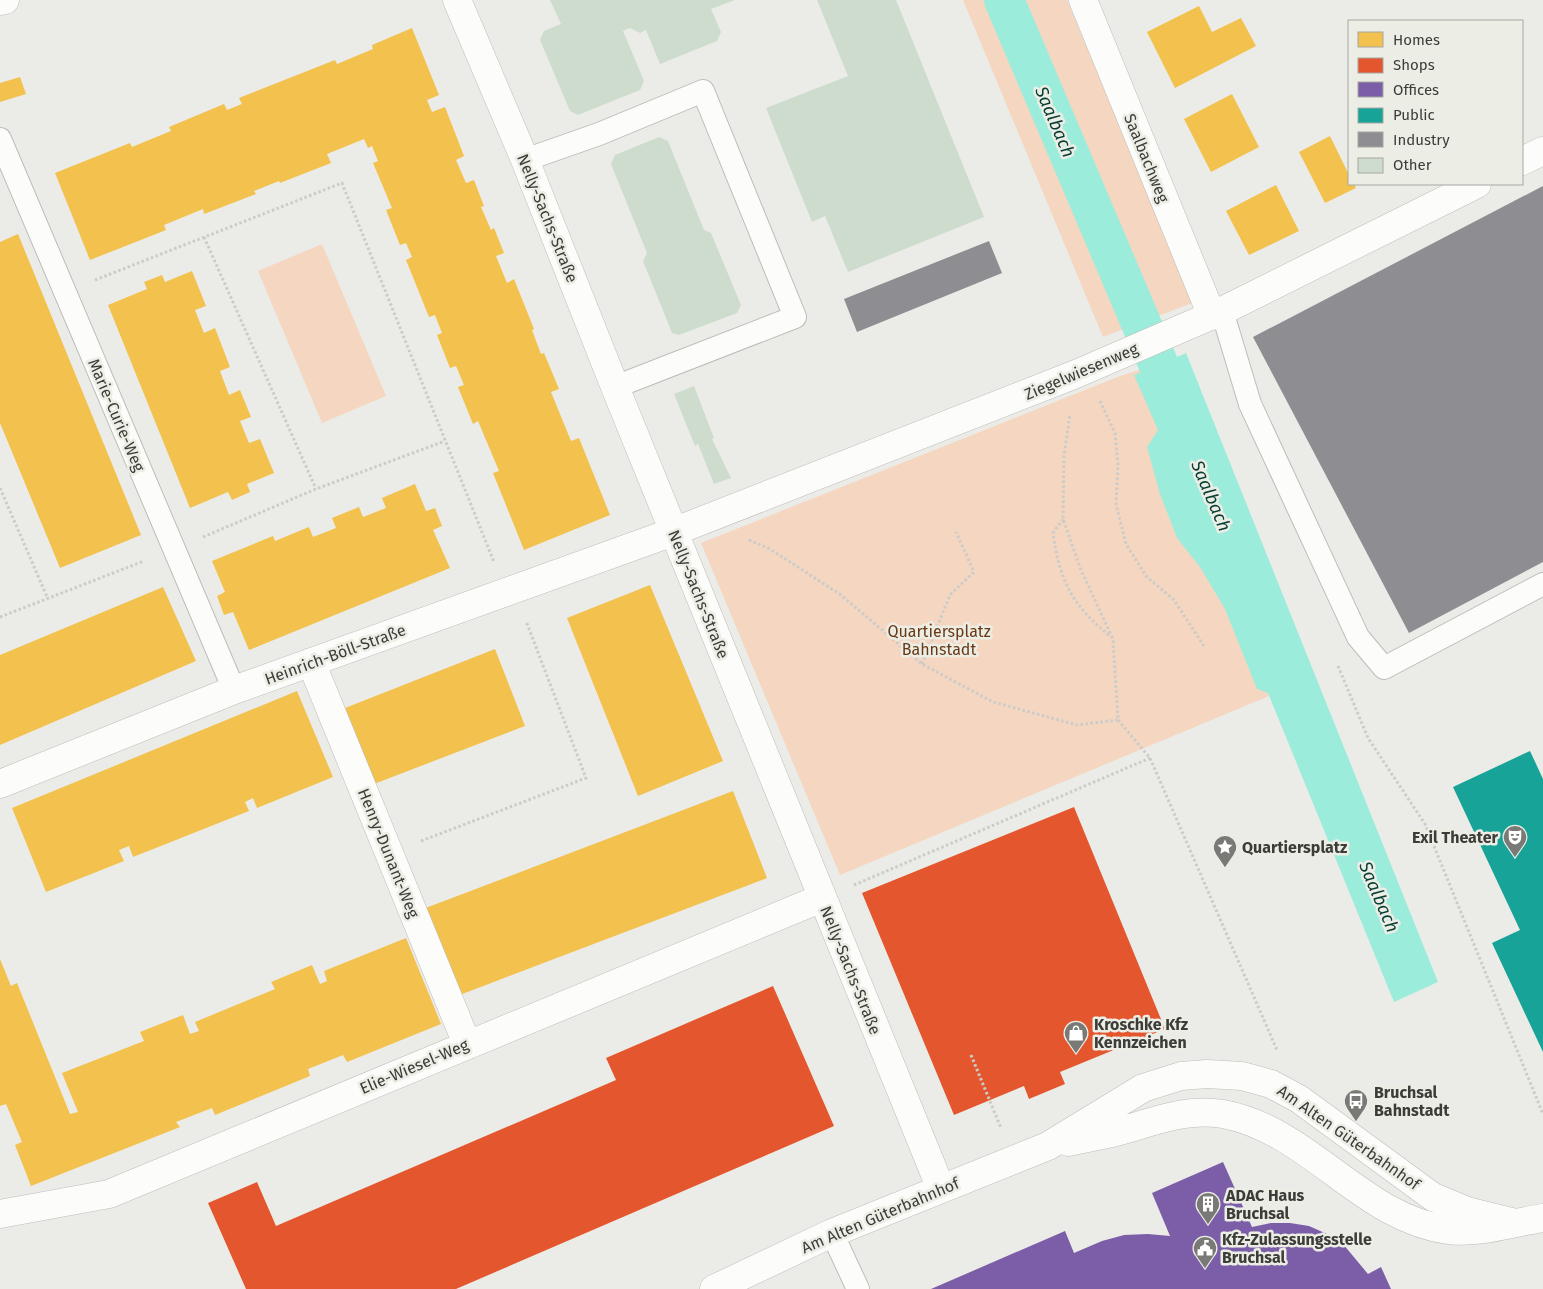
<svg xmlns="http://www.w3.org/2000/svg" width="1543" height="1289" font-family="'Fira Sans',sans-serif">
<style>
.green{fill:#f5d6c0}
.water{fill:#9cecdb}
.homes{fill:#f2c14e}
.shops{fill:#e4572e}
.offices{fill:#7b5ea7}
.public{fill:#17a398}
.industry{fill:#8d8d92}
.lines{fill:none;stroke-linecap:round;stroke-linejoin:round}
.canal{stroke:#9cecdb;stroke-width:40}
.building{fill:#cedcce}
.lane-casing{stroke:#bcbdb9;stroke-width:24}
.street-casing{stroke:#bcbdb9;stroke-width:29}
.path{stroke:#cbccc9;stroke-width:3;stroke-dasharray:2.5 2.5;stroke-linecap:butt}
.lane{stroke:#fcfcfb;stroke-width:22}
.street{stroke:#fcfcfb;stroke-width:28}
.labels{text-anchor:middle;stroke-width:5;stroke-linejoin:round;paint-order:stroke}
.street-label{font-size:16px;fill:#3c3c39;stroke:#eceee5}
.park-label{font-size:16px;fill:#693815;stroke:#eceee5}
.poi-label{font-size:16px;font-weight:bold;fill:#3c3c39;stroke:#eceee5;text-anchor:start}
.water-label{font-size:18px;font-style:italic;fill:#063d34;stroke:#eceee5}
</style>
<rect width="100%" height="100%" fill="#ebece7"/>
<!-- green -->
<path class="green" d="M963,0h104l125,303 -89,34z
M322,244l64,152 -64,27 -64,-152z
M1159,364l134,322 -453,189 -139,-332 419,-167z"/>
<!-- water -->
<path class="water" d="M1186,353l252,629 -44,20 -126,-309 -11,-4 -32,-80 -25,-42 -23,-29 -17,-44 -13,-47 11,-17 -24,-55z"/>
<!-- homes -->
<path class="homes" d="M1199,6l13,26 29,-14 15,28 -81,42 -28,-56z
M412,28l27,67 -12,5 5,12 13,-5 19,49 -8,4 10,23 8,-3 10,26 -3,1 10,23 3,-2 10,25 -8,3 11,27 7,-4 20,50 -2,1 9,24 3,-1 15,36 -8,3 20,49 8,-3 31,77 -86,35 -31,-77 6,-2 -21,-50 -5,3 -15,-37 6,-2 -8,-19 -6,2 -13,-33 5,-2 -7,-18 -6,2 -23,-57 6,-3 -6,-14 -6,2 -14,-35 6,-2 -19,-45 5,-2 -6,-15 -4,2 -4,-9 -37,15 4,9 -51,20 -1,-2 -25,10 2,3 -52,20 -1,-5 -39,16 2,5 -76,30 -35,-87 75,-30 2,4 39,-16 -2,-4 55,-23 3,6 15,-6 -3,-6 96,-38 2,4 36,-15 -1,-4z
M20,77l6,17 -26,8v-19z
M1232,94l27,53 -48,25 -27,-53z
M1330,136l19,39v9h5l2,4 -31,15 -26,-51z
M1276,185l23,46 -50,24 -23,-44z
M18,234l123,301 -81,33 -60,-145v-181z
M192,271l14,35 -11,4 9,23 11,-5 15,39 -10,4 9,24 11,-5 11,27 -11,4 9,22 11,-4 14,34 -27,11 3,8 -18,8 -4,-8 -38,16 -82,-203 39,-16 -3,-7 18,-7 3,7z
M415,484l11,27 9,-3 7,18 -9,4 17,38 -201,82 -16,-38 -9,3 -7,-19 8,-4 -13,-31 61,-25 2,5 34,-14 4,10 23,-9 -4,-10 27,-11 4,10 23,-9 -4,-10z
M650,585l73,176 -85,35 -71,-178z
M163,587l33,74 -196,84v-90z
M495,649l30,77 -151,58 -29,-76z
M297,691l36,86 -76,31 -4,-10 -8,4 4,9 -116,46 -4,-11 -10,4 5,11 -78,31 -34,-84z
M733,791l34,87 -310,118 -34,-87z
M406,938l35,86 -94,38 -4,-7 -35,14 2,7 -95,39 -3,-7 -36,14 4,5 -149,59 -16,-41 7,-3 -16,-38 -6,2v-147l11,27 6,-3 53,131 8,-2 -16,-39 82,-32 -4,-9 43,-17 7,19 9,-3 -4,-9 80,-33 -4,-7 41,-17 8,19 7,-3 -3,-10z"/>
<!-- shops -->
<path class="shops" d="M1074,807l91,222 -105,43 5,12 -36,15 -5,-13 -70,29 -92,-222z
M773,986l61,140 -378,163h-210l-38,-86 49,-21 19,44 340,-146 -10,-22z"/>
<!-- offices -->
<path class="offices" d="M1223,1162l29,65 19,-4h19l19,3 18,8 16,10 25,30 13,-7 10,22h-460l134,-58 9,22 28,-12 22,-6 24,-1 22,2 -18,-43z"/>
<!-- public -->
<path class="public" d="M1530,751l13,28v273l-51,-109 28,-13 -67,-143z"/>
<!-- industry -->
<path class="industry" d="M1543,186v376l-134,71 -156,-296z
M989,241l13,32 -145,59 -13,-33z"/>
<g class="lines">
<!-- canal -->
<path class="canal" d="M1004,0l176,415"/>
</g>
<!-- building -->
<path class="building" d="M550,0h185l-24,9 10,23 -4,9 -57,23 -14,-34 -6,3 -10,-5 -7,3 21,50 -4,9 -62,25 -8,-4 -30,-71 4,-9 17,-7z
M817,0h79l88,217 -136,55 -23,-56 -13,6 -46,-114 82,-32z
M659,137l9,4 36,89 7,3 30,72 -4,8 -58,22 -7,-2 -29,-72 4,-8 -36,-89 4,-9z
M694,386l20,52 -2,1 19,39 -17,6 -16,-40 -3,2 -21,-52z"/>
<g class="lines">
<!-- lane casing -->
<g class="lane-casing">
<path id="lane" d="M0,139l234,551
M525,160l74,-26 104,-43 92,226 -180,70
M1222,311l28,93 108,233 26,31 159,-84
M832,1233l26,56"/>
</g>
<!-- street casing -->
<g class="street-casing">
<path id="street" d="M457,0l68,160 90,227 326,802
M1083,0l129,316
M0,1l5,-1
M1522,161l21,-10
M311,662l156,382
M0,784l234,-94 439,-158 403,-158 146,-63 255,-127
M1068,1142c15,-3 30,-6 44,-9 37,-9 72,-26 111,-19 87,16 139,105 226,116 31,4 64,-8 94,-12
M0,1214l109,-20 713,-296
M714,1289l118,-56 216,-87 95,-58 38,-12 26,-2 35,2 29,8 28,15 134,98 34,14 45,11"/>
</g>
<!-- path -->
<path class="path" d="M204,237l112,252
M95,280l247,-97 152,379
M1100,401l15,32 3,31 -2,40 10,40 20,32 28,24 30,46
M0,488l48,111
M1063,519l-10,14c7,50 20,73 58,104
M203,537l113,-48 129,-48
M749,540l21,9 71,46 81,69 71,38 84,23 41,-5 -5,-81 -32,-69 -18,-51 1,-63 6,-42
M0,617l144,-56
M922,664l28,-69 24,-23 -18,-40
M1338,666l30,72 57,86 118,290
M1118,720l32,38 127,292
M421,841l165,-63 -60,-157
M854,885l296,-127
M971,1055l30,73"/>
<!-- lane -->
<use href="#lane" class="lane"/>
<!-- street -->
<use href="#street" class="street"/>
</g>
<!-- icons -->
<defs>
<g id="theatre-pin" transform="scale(1.25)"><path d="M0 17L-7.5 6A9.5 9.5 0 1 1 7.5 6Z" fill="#797a76" stroke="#eceee5"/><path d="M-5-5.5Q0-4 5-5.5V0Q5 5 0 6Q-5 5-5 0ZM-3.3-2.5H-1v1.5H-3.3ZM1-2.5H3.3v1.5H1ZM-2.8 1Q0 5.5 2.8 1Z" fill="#fff"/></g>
<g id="sight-pin" transform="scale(1.25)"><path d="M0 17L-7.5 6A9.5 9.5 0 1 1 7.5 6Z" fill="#797a76" stroke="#eceee5"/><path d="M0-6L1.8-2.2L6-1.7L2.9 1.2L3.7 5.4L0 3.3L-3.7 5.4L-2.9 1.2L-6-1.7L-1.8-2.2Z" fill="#fff"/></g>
<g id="shop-pin" transform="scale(1.25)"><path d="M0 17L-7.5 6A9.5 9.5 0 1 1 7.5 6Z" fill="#797a76" stroke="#eceee5"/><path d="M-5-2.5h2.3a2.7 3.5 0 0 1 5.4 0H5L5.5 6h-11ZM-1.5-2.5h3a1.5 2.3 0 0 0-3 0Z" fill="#fff"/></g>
<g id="bus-pin" transform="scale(1.25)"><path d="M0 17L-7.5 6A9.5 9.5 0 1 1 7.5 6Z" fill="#797a76" stroke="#eceee5"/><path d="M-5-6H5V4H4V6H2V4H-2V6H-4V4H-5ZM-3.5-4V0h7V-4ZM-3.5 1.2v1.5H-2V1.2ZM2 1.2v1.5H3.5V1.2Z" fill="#fff"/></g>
<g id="building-pin" transform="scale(1.25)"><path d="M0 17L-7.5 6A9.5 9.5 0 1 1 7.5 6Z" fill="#797a76" stroke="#eceee5"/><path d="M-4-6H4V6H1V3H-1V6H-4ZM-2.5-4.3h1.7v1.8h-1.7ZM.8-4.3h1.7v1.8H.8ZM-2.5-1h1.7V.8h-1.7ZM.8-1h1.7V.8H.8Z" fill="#fff"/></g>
<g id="civic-pin" transform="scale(1.25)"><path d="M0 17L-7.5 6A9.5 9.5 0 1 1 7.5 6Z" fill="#797a76" stroke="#eceee5"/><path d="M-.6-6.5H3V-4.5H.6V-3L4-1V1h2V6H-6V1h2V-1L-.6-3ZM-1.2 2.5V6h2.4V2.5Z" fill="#fff"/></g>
</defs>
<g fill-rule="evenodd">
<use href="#theatre-pin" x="1515" y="837"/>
<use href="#sight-pin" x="1225" y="847"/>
<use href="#shop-pin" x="1076" y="1033"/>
<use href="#bus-pin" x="1356" y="1101"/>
<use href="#building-pin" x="1208" y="1204"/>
<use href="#civic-pin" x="1205" y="1248"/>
</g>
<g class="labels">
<!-- street labels -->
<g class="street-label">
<text transform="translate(1147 158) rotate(68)" y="6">Saalbachweg</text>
<text transform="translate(548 218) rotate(68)" y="6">Nelly-Sachs-Straße</text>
<text transform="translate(1081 371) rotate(-23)" y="6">Ziegelwiesenweg</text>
<text transform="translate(117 415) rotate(67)" y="6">Marie-Curie-Weg</text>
<text transform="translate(699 594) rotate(68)" y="6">Nelly-Sachs-Straße</text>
<text transform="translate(335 654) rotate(-20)" y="6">Heinrich-Böll-Straße</text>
<text transform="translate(389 853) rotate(68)" y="6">Henry-Dunant-Weg</text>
<text transform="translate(851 970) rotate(68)" y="6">Nelly-Sachs-Straße</text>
<text transform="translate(414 1066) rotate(-23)" y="6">Elie-Wiesel-Weg</text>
<text transform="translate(1349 1137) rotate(35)" y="6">Am Alten Güterbahnhof</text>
<text transform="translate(880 1215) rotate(-23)" y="6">Am Alten Güterbahnhof</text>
</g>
<!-- park labels -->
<g class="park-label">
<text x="939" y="637">Quartiersplatz<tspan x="939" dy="18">Bahnstadt</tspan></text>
</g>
<!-- poi labels -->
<g class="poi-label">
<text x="1498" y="843" text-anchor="end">Exil Theater</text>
<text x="1242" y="853">Quartiersplatz</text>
<text x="1094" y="1030">Kroschke Kfz<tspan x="1094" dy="18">Kennzeichen</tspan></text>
<text x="1374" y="1098">Bruchsal<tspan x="1374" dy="18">Bahnstadt</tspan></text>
<text x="1226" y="1201">ADAC Haus<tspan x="1226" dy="18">Bruchsal</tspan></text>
<text x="1222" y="1245">Kfz-Zulassungsstelle<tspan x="1222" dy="18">Bruchsal</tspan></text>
</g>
<!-- water labels -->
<g class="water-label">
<text transform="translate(1055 122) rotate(67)" y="6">Saalbach</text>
<text transform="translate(1211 496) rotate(67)" y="6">Saalbach</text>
<text transform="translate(1379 897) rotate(67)" y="6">Saalbach</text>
</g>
</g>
<!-- legend -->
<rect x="1348" y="20" width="175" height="165" fill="#eceee5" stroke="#a6a7a0"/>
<rect x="1358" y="32" width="25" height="15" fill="#f2c14e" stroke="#a6a7a0"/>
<text x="1393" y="45" font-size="15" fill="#3c3c39">Homes</text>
<rect x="1358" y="58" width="25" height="15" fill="#e4572e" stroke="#a6a7a0"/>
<text x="1393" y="70" font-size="15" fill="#3c3c39">Shops</text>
<rect x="1358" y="82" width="25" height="15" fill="#7b5ea7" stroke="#a6a7a0"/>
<text x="1393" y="95" font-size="15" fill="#3c3c39">Offices</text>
<rect x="1358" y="108" width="25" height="15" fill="#17a398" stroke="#a6a7a0"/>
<text x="1393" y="120" font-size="15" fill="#3c3c39">Public</text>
<rect x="1358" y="132" width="25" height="15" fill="#8d8d92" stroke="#a6a7a0"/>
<text x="1393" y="145" font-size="15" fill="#3c3c39">Industry</text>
<rect x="1358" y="158" width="25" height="15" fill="#cedcce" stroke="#a6a7a0"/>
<text x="1393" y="170" font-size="15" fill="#3c3c39">Other</text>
</svg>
